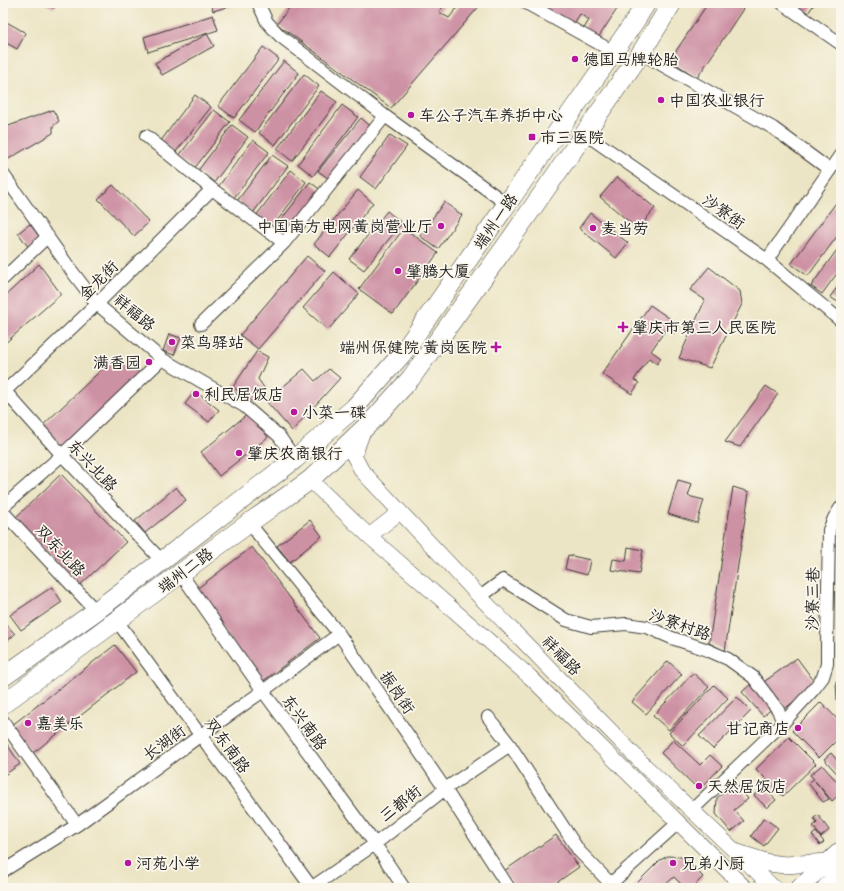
<svg xmlns="http://www.w3.org/2000/svg" width="844" height="891" font-family="Dekko,'LXGW WenKai TC',sans-serif">
<style>
.building{fill:#cd91a4}
.lines{fill:none;stroke-linecap:round;stroke-linejoin:round}
.minor-casing{stroke:#3b3a35;stroke-width:14}
.tertiary-casing{stroke:#3b3a35;stroke-width:16}
.secondary-casing{stroke:#3b3a35;stroke-width:18}
.primary-casing{stroke:#3b3a35;stroke-width:20}
.minor{stroke:#fff;stroke-width:12}
.tertiary{stroke:#fff;stroke-width:15}
.secondary{stroke:#fff;stroke-width:17}
.primary{stroke:#fff;stroke-width:19}
.poi-dot{fill:#b5179e;stroke:#fbf7ec;stroke-width:1.5}
.labels{text-anchor:middle;stroke-width:3.5;stroke-linejoin:round;paint-order:stroke}
.poi-label{font-size:16px;fill:#1c1c1c;stroke:#fbf7ec;text-anchor:start}
.street-label{font-size:16px;fill:#1c1c1c;stroke:#fbf7ec}
</style>
<rect width="100%" height="100%" fill="#fbf7ec"/>
<filter id="ink" filterUnits="userSpaceOnUse"><feTurbulence type="fractalNoise" baseFrequency=".025" numOctaves="2"/><feDisplacementMap in="SourceGraphic" scale="8" xChannelSelector="R" yChannelSelector="G"/><feConvolveMatrix kernelMatrix="1 2 1 2 8 2 1 2 1" color-interpolation-filters="sRGB"/></filter>
<filter id="wash" filterUnits="userSpaceOnUse"><feTurbulence type="fractalNoise" baseFrequency=".012" numOctaves="4" result="noise"/><feDisplacementMap in="SourceGraphic" scale="16" xChannelSelector="R" yChannelSelector="G"/><feGaussianBlur stdDeviation="0.9" result="paint"/><feColorMatrix in="noise" values="0 0 0 0 0 0 0 0 0 0 0 0 0 0 0 0 0 1.4 0 .05"/><feComposite in="paint" operator="in"/></filter>
<g filter="url(#wash)">
<rect width="100%" height="100%" fill="#ece5c5"/>
<g id="blocks">
<!-- building -->
<path class="building" d="M43,3h14l-3,5z
M211,3h30l-28,8z
M293,3h153l-7,9 10,6 12,-15h21l-91,105 -114,-84z
M533,3h88l-25,38 -14,-9 7,-12 -9,-6 -9,14z
M708,3h39l-50,75 -27,-18z
M793,3h22l-7,10z
M213,15l5,15 -70,22 -4,-15z
M3,20l23,13 -9,16 -14,-8z
M207,34l7,12 -52,29 -7,-12z
M263,47l16,12 -45,59 -16,-12z
M284,61l15,12 -44,59 -16,-12z
M304,74l15,12 -44,59 -16,-12z
M321,91l16,11 -45,59 -15,-12z
M195,95l16,12 -36,46 -15,-11z
M342,105l16,12 -45,59 -15,-12z
M53,110l6,11 -6,5v7l-48,28 -2,-4v-29z
M214,110l16,12 -36,47 -16,-12z
M361,118l13,11 -42,52 -14,-10z
M232,125l16,12 -35,47 -16,-12z
M390,135l17,11 -31,43 -16,-12z
M253,140l16,12 -36,47 -15,-12z
M272,155l16,11 -35,47 -16,-12z
M291,170l15,12 -35,47 -16,-12z
M617,177l38,31 -17,21 -38,-32z
M310,182l12,9 -32,42 -12,-9z
M3,183l7,10 -7,6z
M113,185l36,37 -15,14 -36,-37z
M358,190l15,13 -43,54 -16,-13z
M841,196v35l-33,45 -17,-12z
M444,202l18,13 -24,34 -18,-13z
M387,211l15,12 -38,47 -15,-11z
M590,213l38,30 -12,15 -37,-30z
M30,224l11,15 -12,9 -11,-15z
M404,228l34,25 -45,61 -34,-25z
M839,247l2,1v20l-19,26 -11,-8z
M307,256l18,15 -67,78 -18,-14z
M39,264l22,30 -58,51v-47z
M709,267l31,24 2,13 -32,64 -31,-10 26,-58 -15,-10z
M334,272l25,22 -31,36 -25,-22z
M841,282v22l-11,-7z
M650,305l29,20 -6,9 -7,-5 -15,22 10,7 -4,6 -8,-6 -15,22 5,3 -7,11 -30,-20z
M169,334l12,4 -7,17 -11,-4z
M257,351l11,6 -10,22 7,10 -12,13 -20,-15z
M115,357l27,17 -79,74 -21,-22z
M304,369l11,12 14,-12 11,9 -48,53 -26,-30z
M766,386l12,8 -38,53 -15,-5z
M195,391l24,19 -10,12 -24,-18z
M249,413l19,24 -49,39 -18,-24z
M61,474l65,68 -47,44 -64,-68z
M678,480l14,4 -4,12 16,4 -7,23 -29,-9z
M176,487l10,13 -41,33 -10,-12z
M733,487l16,5 -24,159 -16,-8z
M310,520l12,16 -32,26 -13,-16z
M252,547l68,91 -58,44 -68,-91z
M628,547l15,3 -4,24 -28,-4 2,-11 13,2z
M568,555l22,5 -3,15 -22,-6z
M52,587l10,15 -41,28 -11,-15z
M3,621l12,13 -12,11z
M115,645l21,27 -103,81 -22,-27z
M797,658l20,27 -36,26 -20,-27z
M668,661l14,13 -36,40 -14,-12z
M693,673l16,14 -40,43 -16,-14z
M836,681h5v19h-4z
M753,682l21,25 -11,9 -21,-24z
M714,685l14,13 -45,48 -14,-13z
M737,697l14,14 -38,38 -14,-13z
M821,702l20,21v13l-22,22 -27,-27z
M789,737l27,27 -33,32 -27,-27z
M3,738l17,26 -17,12z
M673,740l27,25 10,-10 12,11 -23,24 -38,-37z
M831,753l7,8 3,-2v19l-17,-19z
M822,765l19,21v7l-9,8 -17,-20 14,18 -6,3 -15,-19 6,-4 -4,-4z
M736,783l12,16 -14,11 10,11 -13,11 -15,-18 1,-16z
M764,787l12,13 -9,8 -13,-13z
M818,815l11,15 -8,7 -8,-11 4,-3 -3,-5z
M764,818l14,10 -14,18 -13,-10z
M816,832l8,10 -4,3 -8,-10z
M556,835l23,32 -30,21h-33l-12,-17z
M668,856l13,1 6,3 16,17 -11,11h-7l-11,-11 -12,11h-30l28,-28z"/>
</g>
</g>
<g filter="url(#ink)">
<use href="#blocks" fill-opacity="0" stroke="#3b3a35" stroke-width="1"/>
<g class="lines">
<!-- minor casing -->
<g class="minor-casing">
<path id="minor" d="M258,3l9,19 13,14 105,80 122,88
M526,3l88,49
M782,3l59,41
M641,53l132,75 57,42
M584,133l183,127 74,61
M146,136l66,53 72,54
M3,174l68,96 26,34 65,55 82,47 35,30 16,23
M767,260l74,-106
M3,279l45,-43
M201,324l83,-81 101,-127
M3,389l59,66 100,106
M5,391l92,-87 115,-115
M3,507l59,-52 100,-96
M3,512l93,99
M249,523l90,111 106,155 64,99
M181,574l82,117 112,153 29,44
M480,597l23,-17 63,40 25,7 35,-3 21,3 25,11 33,11 23,10 25,18 25,33 5,13
M117,621l195,267
M488,717l22,28 69,106 32,33
M3,721l74,104
M692,810l91,-87 30,-33 10,-13 4,-13v-18l2,-116 5,-12 7,-11
M3,871l74,-46 124,-90 62,-44 76,-57
M311,888l64,-44 70,-55 65,-44
M606,888l73,-66"/>
</g>
<!-- tertiary casing -->
<g class="tertiary-casing">
<path id="tertiary" d="M363,431l-9,25 8,15 118,126 164,168 130,123
M310,480l59,56 161,141 215,211
M369,536l31,-24"/>
</g>
<!-- secondary casing -->
<g class="secondary-casing">
<path id="secondary" d="M738,853l31,10 16,2 43,-3
M799,888l42,-38
M825,888l16,-16"/>
</g>
<!-- primary casing -->
<g class="primary-casing">
<path id="primary" d="M3,677l93,-66 66,-50 133,-102 59,-51 48,-54 233,-333 11,-18
M3,704l246,-181 61,-43 65,-62 36,-40 97,-135 133,-190 31,-50"/>
</g>
<!-- minor -->
<use href="#minor" class="minor"/>
<!-- tertiary -->
<use href="#tertiary" class="tertiary"/>
<!-- secondary -->
<use href="#secondary" class="secondary"/>
<!-- primary -->
<use href="#primary" class="primary"/>
</g>
</g>
<!-- markers -->
<g class="poi-dot">
<circle cx="575" cy="59" r="4"/>
<circle cx="661" cy="100" r="4"/>
<circle cx="411" cy="115" r="4"/>
<rect x="528" y="133" width="8" height="8" rx="2"/>
<circle cx="441" cy="226" r="4"/>
<circle cx="593" cy="228" r="4"/>
<circle cx="398" cy="271" r="4"/>
<path d="M621 321h4v4h4v4h-4v4h-4v-4h-4v-4h4z"/>
<circle cx="172" cy="342" r="4"/>
<path d="M494 341h4v4h4v4h-4v4h-4v-4h-4v-4h4z"/>
<circle cx="149" cy="362" r="4"/>
<circle cx="196" cy="394" r="4"/>
<circle cx="294" cy="412" r="4"/>
<circle cx="239" cy="453" r="4"/>
<circle cx="28" cy="723" r="4"/>
<circle cx="798" cy="728" r="4"/>
<circle cx="699" cy="786" r="4"/>
<circle cx="128" cy="863" r="4"/>
<circle cx="673" cy="863" r="4"/>
</g>
<g class="labels">
<!-- poi labels -->
<g class="poi-label">
<text x="583" y="65">德国马牌轮胎</text>
<text x="669" y="106">中国农业银行</text>
<text x="419" y="121">车公子汽车养护中心</text>
<text x="540" y="143">市三医院</text>
<text x="433" y="232" text-anchor="end">中国南方电网黄岗营业厅</text>
<text x="601" y="234">麦当劳</text>
<text x="406" y="277">肇腾大厦</text>
<text x="632" y="333">肇庆市第三人民医院</text>
<text x="180" y="348">菜鸟驿站</text>
<text x="487" y="353" text-anchor="end">端州保健院 黄岗医院</text>
<text x="141" y="368" text-anchor="end">满香园</text>
<text x="204" y="400">利民居饭店</text>
<text x="302" y="418">小菜一碟</text>
<text x="247" y="459">肇庆农商银行</text>
<text x="36" y="729">嘉美乐</text>
<text x="790" y="734" text-anchor="end">甘记商店</text>
<text x="707" y="792">天然居饭店</text>
<text x="136" y="869">河苑小学</text>
<text x="681" y="869">兄弟小厨</text>
</g>
<!-- street labels -->
<g class="street-label">
<text transform="translate(724 211) rotate(35)" y="6">沙寮街</text>
<text transform="translate(495 221) rotate(-55)" y="6">端州一路</text>
<text transform="translate(98 280) rotate(-45)" y="6">金龙街</text>
<text transform="translate(135 312) rotate(40)" y="6">祥福路</text>
<text transform="translate(93 465) rotate(47)" y="6">东兴北路</text>
<text transform="translate(61 550) rotate(47)" y="6">双东北路</text>
<text transform="translate(185 570) rotate(-37)" y="6">端州二路</text>
<text transform="translate(812 599) rotate(-89)" y="6">沙寮三巷</text>
<text transform="translate(680 624) rotate(19)" y="6">沙寮村路</text>
<text transform="translate(562 655) rotate(46)" y="6">祥福路</text>
<text transform="translate(398 692) rotate(56)" y="6">振岗街</text>
<text transform="translate(305 722) rotate(54)" y="6">东兴南路</text>
<text transform="translate(164 742) rotate(-36)" y="6">长湖街</text>
<text transform="translate(228 745) rotate(54)" y="6">双东南路</text>
<text transform="translate(400 803) rotate(-38)" y="6">三都街</text>
</g>
</g>
<!-- margin -->
<rect width="844" height="891" fill="none" stroke="#fbf7ec" stroke-width="16"/>
</svg>
